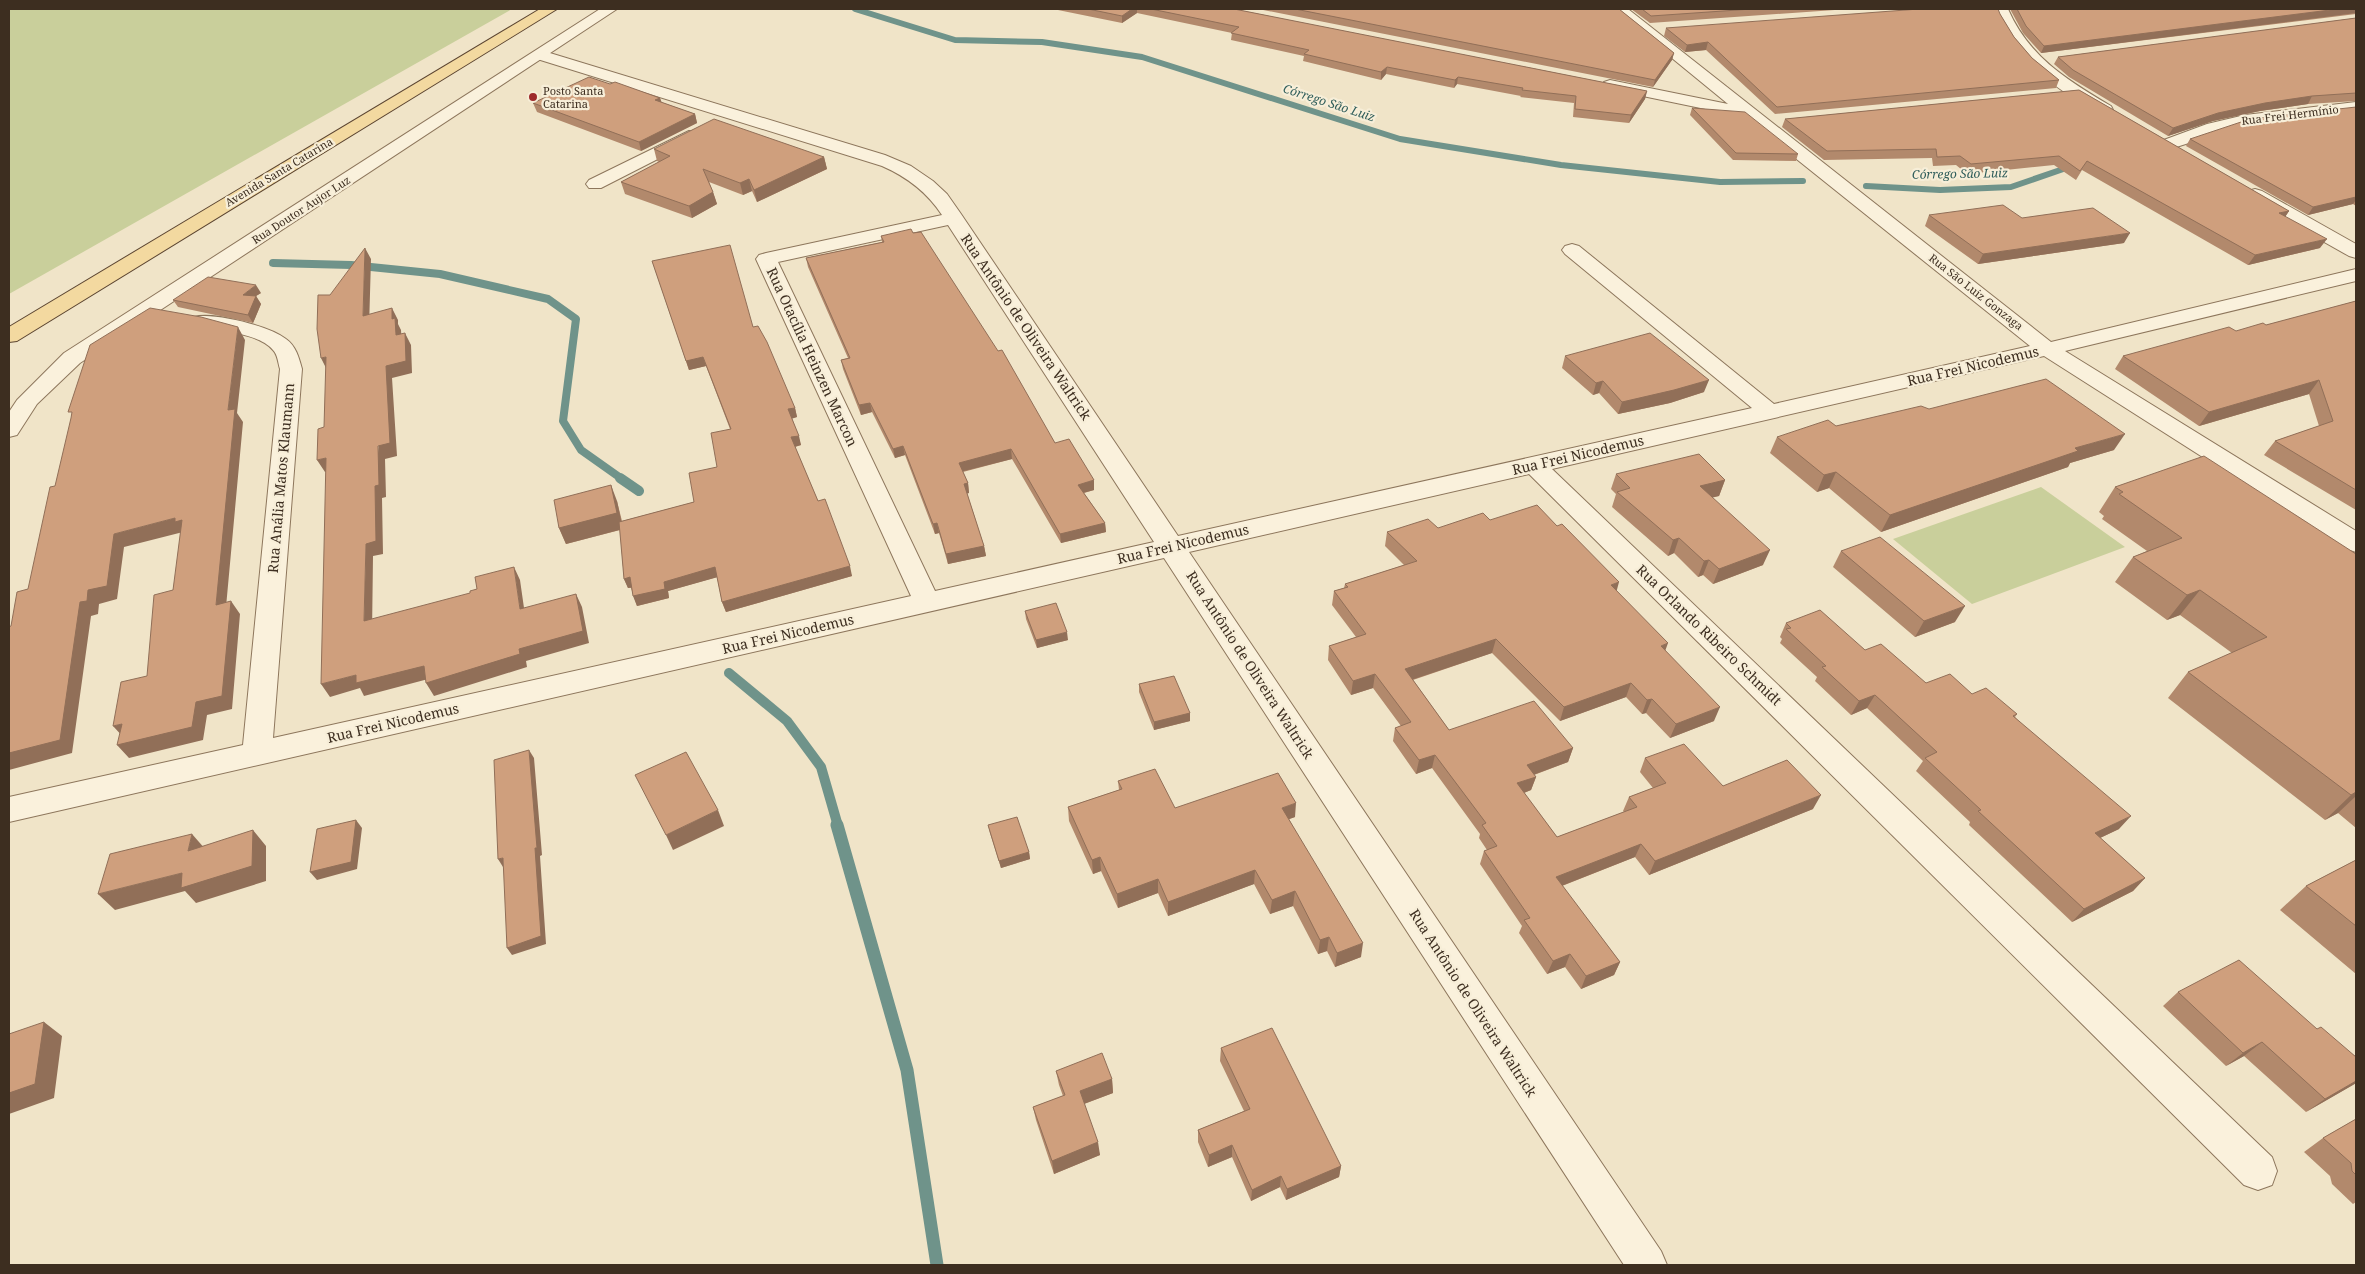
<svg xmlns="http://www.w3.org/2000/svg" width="2365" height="1274" font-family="'Noto Serif',serif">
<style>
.green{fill:#c9cf9b}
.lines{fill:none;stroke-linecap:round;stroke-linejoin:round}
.stream-far3{stroke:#6f938a;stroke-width:6}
.stream-far2{stroke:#6f938a;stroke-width:8}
.stream-far1{stroke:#6f938a;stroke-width:10}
.stream{stroke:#6f938a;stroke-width:13}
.minor-casing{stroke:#8d765c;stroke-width:2}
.tertiary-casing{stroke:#8d765c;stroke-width:2}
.primary-casing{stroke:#5b4430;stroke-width:2}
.minor{fill:#faf1dc;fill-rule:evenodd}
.tertiary{fill:#faf1dc;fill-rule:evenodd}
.primary{fill:#f3d9a0;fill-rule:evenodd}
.wall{fill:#b2896c}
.shaded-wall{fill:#916f58}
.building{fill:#cf9f7d;stroke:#916f58}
.poi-dot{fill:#9e2a2b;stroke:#f7eed8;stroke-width:2}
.labels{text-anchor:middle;stroke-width:4.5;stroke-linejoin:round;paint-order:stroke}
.far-poi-label{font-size:11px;fill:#3d2e20;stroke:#f7eed8;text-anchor:start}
.far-street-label{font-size:11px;fill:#3d2e20;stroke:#f7eed8}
.far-water-label{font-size:12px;font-style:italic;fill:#2f5d5a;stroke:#f7eed8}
.street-label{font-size:14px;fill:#3d2e20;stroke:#f7eed8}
</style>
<rect width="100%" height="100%" fill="#f0e4c8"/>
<!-- green -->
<path class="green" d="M9,9h503l-503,285z
M2041,487l84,60 -153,57 -79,-65z"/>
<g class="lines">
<!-- stream-far3 -->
<path class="stream-far3" d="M855,9l100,31 87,2 100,15 258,82 161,26 159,17 83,-1
M1866,186l74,4 71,-3 61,-21"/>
<!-- stream-far2 -->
<path class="stream-far2" d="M273,263l78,2 89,9 108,25 28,20 -13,102 18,29 41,29"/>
<!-- stream-far1 -->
<path class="stream-far1" d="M620,478l19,13
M729,673l58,48 34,46 17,59"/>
<!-- stream -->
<path class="stream" d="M837,825l70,245 30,195"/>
<!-- minor casing -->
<g class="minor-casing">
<path id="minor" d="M1612,9h16l423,333 305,-73v12l-291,70 291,180v21l-9,-3 -303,-193 -492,113 720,688 5,14 -5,14 -14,5 -14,-5 -715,-711 -340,78 472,699 6,14h-43l-460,-707 -1155,264v-25l234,-52 37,-376c-2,-6 -2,-14 -7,-19 -15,-18 -57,-19 -79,-25l-4,-4 4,-4c19,-5 76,9 92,22 10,7 13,19 16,30l-29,369 638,-142 -155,-337 3,-4 7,-2 176,-38c-15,-23 -35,-38 -60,-49l-348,-108 -2,-3 2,-3 6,-2 345,105 26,11 22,15 14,13 14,20 217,322 574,-128 -187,-154 -3,-4 3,-4 7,-2 7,2 195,158 256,-58 -286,-229 -140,-29 -2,-3 2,-3 6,-2 118,24zM948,225l206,317 -219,49 -157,-329z
M1994,9h14c21,48 59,71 103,97l2,4 -2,4h-12c-43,-26 -89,-55 -105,-105z
M2356,102v10l-111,13 -78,25 -6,-1 -3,-4 3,-4 46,-17 38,-9z
M689,131l6,1 3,4 -3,4 -94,48h-12l-3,-4 3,-4z
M2255,189l7,2 94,53v14l-7,-2 -101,-57 -2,-4 2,-4z"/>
</g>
<!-- tertiary casing -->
<g class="tertiary-casing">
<path id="tertiary" d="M600,9h17l-537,354 -43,41 -20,31 -8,2v-25l8,-12 47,-47z"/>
</g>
<!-- primary casing -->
<g class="primary-casing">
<path id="primary" d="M540,9h17l-540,332 -8,1v-15z"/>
</g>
<!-- minor -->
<use href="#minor" class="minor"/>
<!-- tertiary -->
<use href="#tertiary" class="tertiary"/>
<!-- primary -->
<use href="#primary" class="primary"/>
</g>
<!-- wall -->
<path class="wall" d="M1053,9h181l413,82 -2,8 -16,24 -56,-6 1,-14 -54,-6 1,-1 -64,-12 -3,4 -68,-14 -5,6 -78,-19 1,-5 -73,-16 1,-7 -95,-20 -15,10z
M1258,9h361l55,44 -2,7 -19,27z
M1631,9h218l-199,14z
M2010,9h346v5l-315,39 -18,-20z
M2000,14l14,23 18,21 27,22 -3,8 -281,26 -69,-64 -21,2 -21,-16 2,-8z
M2356,18v83l-48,3 -48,7 -47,10 -45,15 -99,-59 -15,-13 4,-7z
M610,84l50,14 1,4 34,12 2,9 -56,28 -104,-39 -4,-9z
M2079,90l210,121 -4,6 35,31 -72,17 -166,-95 -6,10 -22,-15 -87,9 -11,-9 -23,1 -1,-8 -108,2 -42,-33 3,-8z
M2356,107v99l-3,-2 -45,11 -122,-69 4,-7z
M1692,108l106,46 -2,7 -63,-1 -43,-45z
M654,149l170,8 3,12 -70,33 -5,-11 -9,4 -34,-13 4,10 4,12 -25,14 -67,-24 -4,-12 38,-20 -2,-1z
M1929,215l93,3 102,25 -146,21 -53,-38z
M913,233l142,210 39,47 -10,3 21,30 1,9 -45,11 -49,-84 -49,13 5,11 1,10h-2l17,53 2,10 -38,8 -9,-31 -4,1 -30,-79 -10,3 -23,-46 -11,3 -18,-46 -2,-9 7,-2 -40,-91 -2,-9 76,-16 -1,-6z
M652,261l101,66 42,81 2,9 -5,1 9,27 -6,2 23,54 34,75 -126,36 -4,-10 -5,-25 -49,14 1,7 -32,8 -6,-18h-3l-4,-9 -4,-49 -54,14 -7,-16 58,-27 5,20 72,-19 23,-35 13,-38 -24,-63 -17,4z
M261,293l-5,3 5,8 -8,19 -75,-16 -5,-7z
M2356,301v209l-92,-55 11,-14 44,-15 -10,-32 -110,32 -84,-57 8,-13 143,-31z
M1565,356l139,36 -34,11 -52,11 -19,-21 -6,2 -31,-27z
M1929,409l185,41 -44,13 -2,4 -187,65 -52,-44 -12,4 -47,-39 7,-16z
M1616,474l109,6 -6,16 -7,1 51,68 -50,19 -10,-9 -5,2 -24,-24 -6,3 -56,-49 4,-13 -5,-5z
M2115,487l241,67v274l-18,-15 -13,7 -157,-122 20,-26 44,-19 -52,-38 -13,5 -52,-38 18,-25 14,-6 -45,-32 2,-3 -5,-4z
M1490,520l127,71 48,59 49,71 -44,17 -24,-25 -4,1 -16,-17 -66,24 -68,-68 -79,27 36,50 124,18 -5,14 -34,13 2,2 -5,13 -7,3 33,44 67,-25 -1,-1 6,-14 24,-9 -13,-16 5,-14 78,28 90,23 -164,66 -14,-18 -73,29 58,76 -6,13 -33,14 -16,-22 -18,7 -28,-41 3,-7 -42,-62 4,-13 3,-1 -8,-12 1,-4 -48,-66 -16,6 -23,-33 2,-13 6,-2 -28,-38 -22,7 -23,-35 1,-14 27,-9 -24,-32 2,-14 10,-3 1,-4 59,-19 -19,-19 2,-14 51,-4z
M1841,551l114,71 -40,15 -82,-70z
M1025,611l43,29 -31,8 -11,-29z
M1786,623l79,27 61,33 46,11 45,20 -2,3 104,112 -19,9 45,40 -12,13 -61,31 -103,-97 1,-3 -54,-51 7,-10 -56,-53 -16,7 -36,-34 2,-4 -37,-34 2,-4 -2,-2z
M1139,684l51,29v8l-36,9 -15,-38z
M1118,781l57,27 120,9 -6,2 72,138 -26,10 -8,-16 -9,3 -25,-48 -23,8 -16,-30 -86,32 -10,-23 -40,15 -17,-37 -8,3 -24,-53 -1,-14 51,-17z
M988,825l41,27 1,7 -29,9 -11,-35z
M2356,860v114l-76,-64 26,-24z
M2178,992l139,37 39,28v26l-50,29 -62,-56 -18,10 -63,-60z
M1221,1048l120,118 -2,11 -53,23 -6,-13 -29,14 -19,-44 -24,10 -10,-25v-12l46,-19 -24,-50z
M1056,1071l56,8 1,14 -29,11 16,51 -46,19 -18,-54 -3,-13 30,-11 -4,-11z
M2356,1119v83l-3,2 -21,-20 -2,-8 -26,-24 19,-14z"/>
<!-- shaded-wall -->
<path class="shaded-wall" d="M1132,9h5v4l-15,10v-7z
M2338,9h18v4l-315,40 3,-7z
M1708,42l-2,8 -21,2 2,-7z
M1674,53l-2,7 -19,27 2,-7z
M1387,67l-1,7 -5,6v-8z
M1458,77l-1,7 -3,4 1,-8z
M1647,91l-2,8 -16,24 2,-8z
M2312,96l-4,8 -48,7 -47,10 -45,15 5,-8 45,-15 47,-10z
M660,98l3,8 -8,-6z
M695,114l2,9 -56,28 -2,-9z
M824,157l3,12 -70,33 -3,-12z
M749,179l3,12 -9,4 -3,-12z
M713,192l4,12 -25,14 -3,-12z
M2356,197v3l-3,4 -45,11 5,-8z
M2289,211l-6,9 -4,-7z
M2130,233l-6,10 -146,21 5,-10z
M2327,239l-7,9 -72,17 7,-10z
M365,248l6,11 -2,69 -6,-12z
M256,285l5,8 -5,3 5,8 -8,19 -5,-8 -5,-20z
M392,308l6,12v4l3,6 1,17 -6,-12 -4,-16z
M238,327l7,13 -8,73 6,9 -18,196 -9,-13 12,-195z
M405,333l6,12 1,28 -20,5 5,78 -12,3 1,38 -4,1 1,56 -10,2 -1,78 -8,-13 2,-77 9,-58 11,-120z
M326,357l1,13 -6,-12z
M703,357l3,9 -17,4 -3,-9z
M1709,380l-5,12 -34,11 -52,11 4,-12z
M2319,380l-10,14 -110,32 10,-14z
M1603,381l-4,12 -6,2 3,-12z
M870,403l2,9 -11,3 -2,-10z
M795,408l2,9 -6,2 -3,-10z
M2125,434l-11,16 -44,13 -2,4 -187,65 9,-17 185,-67z
M799,436l2,9 -7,2 -3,-10z
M903,446l2,9 -10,3 -2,-9z
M1011,449l1,10 -52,13 -1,-9z
M326,458l7,12 -8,2 -8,-12z
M1836,472l-7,16 -12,4 7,-17z
M1094,480v10l-15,4 -1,-9z
M1725,480l-6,16 -25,6 6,-16z
M968,483l1,10 -3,1 -2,-10z
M611,485l6,16 6,28 -57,15 -7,-16z
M175,518l7,2 1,12 -59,15 -7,52 -18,5 -1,10 -7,2 -19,137 -63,17v-17l71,-151 8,-12 26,-56z
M937,523l2,10 -4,1 -2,-10z
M1105,523l1,9 -45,11 -1,-9z
M1679,538l-5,15 -6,3 5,-16z
M984,546l2,10 -38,8 -2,-10z
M1770,550l-7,15 -50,19 6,-15z
M1709,560l-6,15 -5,2 6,-16z
M850,566l2,10 -126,36 -4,-10z
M514,567l6,13 6,42 -6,-13z
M715,567l3,10 -50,14 1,7 -32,8 -4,-10 31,-14z
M630,577l4,10 -6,1 -4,-9z
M1619,582l-4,15 -4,-12z
M2200,590l-20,25 -13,5 20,-25z
M576,594l6,13 7,36 -63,18 1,6 -93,29 -8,-13 93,-34z
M231,601l9,13 -8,95 -25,6 -4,25 -74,18 -12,-13 79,-43z
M1965,606l-10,16 -40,15 9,-16z
M1067,632l1,8 -31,8 -1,-8z
M1496,639l-4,14 -90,30 3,-14z
M1668,643l-5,14 -2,-11z
M424,666l8,12 -68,18 -4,-8 -30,9 -9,-13 35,-9z
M1375,674l-2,14 -22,7 2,-14z
M1631,683l-5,14 -66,24 4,-14z
M1875,695l-8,13 -16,7 8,-14z
M1652,699l-6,14 -4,1 5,-14z
M1720,707l-6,14 -44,17 6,-14z
M1190,713v8l-36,9v-8z
M122,724l3,15 -12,-13z
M1573,748l-5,14 -46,17 5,-14z
M529,750l5,8 8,97 -2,1 6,88 -34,11 -5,-7 28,-100z
M1435,755l-3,13 -16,6 3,-14z
M1536,777l-5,13 -18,7 4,-14z
M2356,792v4l-18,17 -13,7 26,-25z
M1821,795l-8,14 -164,66 6,-14z
M1296,803l-1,14 -14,5 1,-14z
M718,810l6,16 -51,24 -7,-15z
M2131,816l-12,13 -36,17 12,-13z
M356,820l6,8 -5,41 -40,11 -7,-8z
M253,830l13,16v35l-70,22 -11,-12 -70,19 -17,-16 84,-21z
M192,834l14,16 -18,1z
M1641,844l-6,13 -84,33 5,-13z
M1029,852l1,7 -29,9 -2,-7z
M1100,857l1,14 -8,3 -1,-14z
M503,858v9l-5,-8z
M1255,870l-1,14 -86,32v-14z
M2145,878l-12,13 -61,31 12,-13z
M1158,879v14l-40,15 -1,-14z
M1295,891l-2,15 -23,8 2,-14z
M1329,937l-2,14 -9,3 2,-14z
M1363,943l-2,14 -26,10 2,-14z
M1570,954l-5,13 -18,7 6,-13z
M1620,962l-6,13 -33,14 5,-13z
M44,1022l18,14 -8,62 -45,16v-21z
M2262,1042l-18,14 -18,10 17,-13z
M1112,1079l1,14 -32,12 -1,-14z
M2356,1081v2l-3,2 -47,27 19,-13z
M1098,1142l2,13 -46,19 -2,-13z
M1232,1145v12l-24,10 1,-12z
M1341,1166l-2,11 -53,23 1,-11z
M1281,1176l-1,11 -29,14 1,-11z"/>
<!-- building -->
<path class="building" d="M1088,9h44l-10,7z
M1151,9h83l413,82 -16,24 -56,-6 1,-13 -54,-6 1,-2 -65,-11 -3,3 -68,-13 -6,5 -77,-18 5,-4 -78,-17 8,-6z
M1295,9h324l55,44 -19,27z
M1642,9h110l-101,7z
M1919,9h79l2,5 14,23 18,21 27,22 -282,27 -69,-65 -21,3 -21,-17z
M2017,9h321l-294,37 -18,-20z
M2356,18v75l-44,3 -47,7 -47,10 -45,15 -100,-58 -15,-13z
M589,77l21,7 5,-2 45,16 -5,2 40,14 -56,28 -106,-39z
M2079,90l210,121 -10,2 48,26 -72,16 -168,-94 -7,10 -21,-15 -88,8 -11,-8 -23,1 -1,-8 -109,2 -42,-32z
M2356,107v90l-43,10 -123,-68 60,-20z
M1692,108l53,4 53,42 -62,-1z
M714,119l110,38 -70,33 -5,-11 -9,4 -37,-14 10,23 -24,14 -68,-24 49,-26 -16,-7z
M2003,205l19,13 71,-10 37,25 -147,21 -54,-39z
M911,229l2,4 8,-1 77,119 4,-1 53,93 14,-4 25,41 -16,5 27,38 -45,11 -49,-85 -52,14 9,20 -4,1 20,62 -38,8 -9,-31 -4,1 -30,-78 -10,3 -23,-46 -11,2 -18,-45 9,-2 -44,-100 78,-16 -3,-6z
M730,245l23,82 5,-1 9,16 28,66 -7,1 11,27 -8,1 27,64 7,-2 25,67 -128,36 -7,-35 -51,15 1,7 -32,7 -3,-19 -6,2 -5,-57 75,-20 -5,-29 28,-6 -6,-34 20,-4 -28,-72 -17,4 -34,-100z
M365,248l-2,68 29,-8v11l3,-1 1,17 9,-2 1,28 -20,5 4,77 -12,3 1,39 -4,1 1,55 -10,3 -2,77 106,-28v-2l7,-2 -2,-12 39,-10 6,42 56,-15 7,37 -64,18 1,5 -94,29 -2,-17 -68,17v-8l-35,9 5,-226 -9,2 1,-31 6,-2 2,-70 -5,1 -4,-29 1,-34h12z
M208,277l48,8 -13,10 13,1 -8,19 -75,-15z
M2356,301v189l-81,-49 58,-20 -14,-41 -110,32 -86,-56 106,-29 7,4 27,-8 3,2z
M150,308l51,9 37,10 -10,83 7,-1 -19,196 15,-4 -9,95 -26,6 -4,25 -75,18 5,-21 -9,2 8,-44 26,-6 7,-81 19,-5 9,-70 -7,2v-4l-61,16 -7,52 -19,4 -1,11 -7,1 -20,138 -51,13v-126l2,-1 6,-34 11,-3 22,-102 5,-1 16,-68 1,-6h-4l22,-67z
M1650,333l59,47 -35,10 -52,12 -19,-21 -7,2 -31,-27z
M2046,379l79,55 -50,14 3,3 -188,64 -54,-43 -12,3 -47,-38 51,-17 8,6 85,-20 8,3z
M1699,454l26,26 -25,6 70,64 -51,19 -10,-9 -5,1 -25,-23 -6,2 -56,-48 13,-4 -14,-14z
M2204,456l152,98v238l-5,3 -163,-123 79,-35 -67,-47 -13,5 -54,-38 49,-19 -63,-44 4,-2 -8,-5z
M611,485l6,28 -58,15 -5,-28z
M1537,505l20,21 5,-2 57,58 -8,3 57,58 -7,3 59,61 -44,17 -24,-25 -5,1 -16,-17 -67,24 -68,-68 -91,30 44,61 85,-29 39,47 -46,17 9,12 -19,6 40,54 80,-30 -8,-10 37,-14 -21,-25 39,-14 39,42 64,-26 34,35 -166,66 -14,-17 -85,33 64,85 -34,14 -16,-22 -17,7 -29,-41 6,-2 -46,-67 13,-5 -15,-21 4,-2 -51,-68 -16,5 -24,-32 16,-6 -36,-48 -22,7 -24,-35 37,-12 -32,-43 14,-4 -3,-3 72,-23 -30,-29 41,-13 10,9 45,-15 7,7z
M1880,537l85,69 -41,15 -83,-70z
M1056,603l11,29 -31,8 -11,-29z
M1820,610l45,40 16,-6 45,39 24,-9 22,20 14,-6 31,26 -4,2 118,100 -36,17 50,45 -61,31 -106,-98 3,-1 -56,-52 12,-6 -62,-57 -16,6 -37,-34 4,-1 -40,-37 5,-1 -5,-5z
M1174,676l16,37 -36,9 -15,-38z
M529,750l8,98h-2l6,88 -34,12 -4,-90 -5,1 -4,-99z
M686,752l32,58 -52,25 -31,-60z
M1155,769l20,39 103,-35 18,30 -14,5 81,135 -26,10 -8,-16 -9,3 -25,-49 -23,9 -17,-30 -87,32 -10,-23 -41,15 -17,-37 -8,3 -24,-53 54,-18 -4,-8z
M1017,817l12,35 -30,9 -11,-36z
M356,820l-5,42 -41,10 7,-43z
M253,830l-1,36 -71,22 1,-15 -84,21 12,-40 82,-20 -4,17z
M2356,860v66l-50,-40z
M2239,960l78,69 4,-2 35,30v24l-31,18 -63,-57 -19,11 -65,-61z
M44,1022l-9,62 -26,9v-59z
M1272,1028l69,138 -54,23 -6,-13 -29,14 -20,-45 -23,10 -11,-25 52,-21 -29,-61z
M1102,1053l10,26 -32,12 18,51 -46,19 -19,-54 32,-12 -9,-24z
M2356,1119v56l-4,-4 -1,-8 -28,-25z"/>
<!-- markers -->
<circle class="poi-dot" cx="533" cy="97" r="5"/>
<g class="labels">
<!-- far-poi labels -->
<g class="far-poi-label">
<text x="543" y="95">Posto Santa<tspan x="543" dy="13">Catarina</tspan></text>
</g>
<!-- far-street labels -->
<g class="far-street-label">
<text transform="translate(2290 115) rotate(-7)" y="4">Rua Frei Hermínio</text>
<text transform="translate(279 172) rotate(-31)" y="4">Avenida Santa Catarina</text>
<text transform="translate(301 210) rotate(-33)" y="4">Rua Doutor Aujor Luz</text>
<text transform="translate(1976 292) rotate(38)" y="4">Rua São Luiz Gonzaga</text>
</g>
<!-- far-water labels -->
<g class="far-water-label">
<text transform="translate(1329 103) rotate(18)" y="4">Córrego São Luiz</text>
<text transform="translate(1960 174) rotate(-1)" y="4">Córrego São Luiz</text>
</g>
<!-- street labels -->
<g class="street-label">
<text transform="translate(1026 327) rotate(56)" y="5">Rua Antônio de Oliveira Waltrick</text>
<text transform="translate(812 357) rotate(65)" y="5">Rua Otacília Heinzen Marcon</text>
<text transform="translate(1973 366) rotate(-13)" y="5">Rua Frei Nicodemus</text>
<text transform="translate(1578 455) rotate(-13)" y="5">Rua Frei Nicodemus</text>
<text transform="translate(281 478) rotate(-85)" y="5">Rua Anália Matos Klaumann</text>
<text transform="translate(1183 544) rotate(-13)" y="5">Rua Frei Nicodemus</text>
<text transform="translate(788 634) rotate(-13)" y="5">Rua Frei Nicodemus</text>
<text transform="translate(1709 635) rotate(44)" y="5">Rua Orlando Ribeiro Schmidt</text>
<text transform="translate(1250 665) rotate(57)" y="5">Rua Antônio de Oliveira Waltrick</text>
<text transform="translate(393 723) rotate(-13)" y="5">Rua Frei Nicodemus</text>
<text transform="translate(1473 1003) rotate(57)" y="5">Rua Antônio de Oliveira Waltrick</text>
</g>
</g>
<!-- border -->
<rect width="2365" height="1274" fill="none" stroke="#3d2e20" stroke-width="20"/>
</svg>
